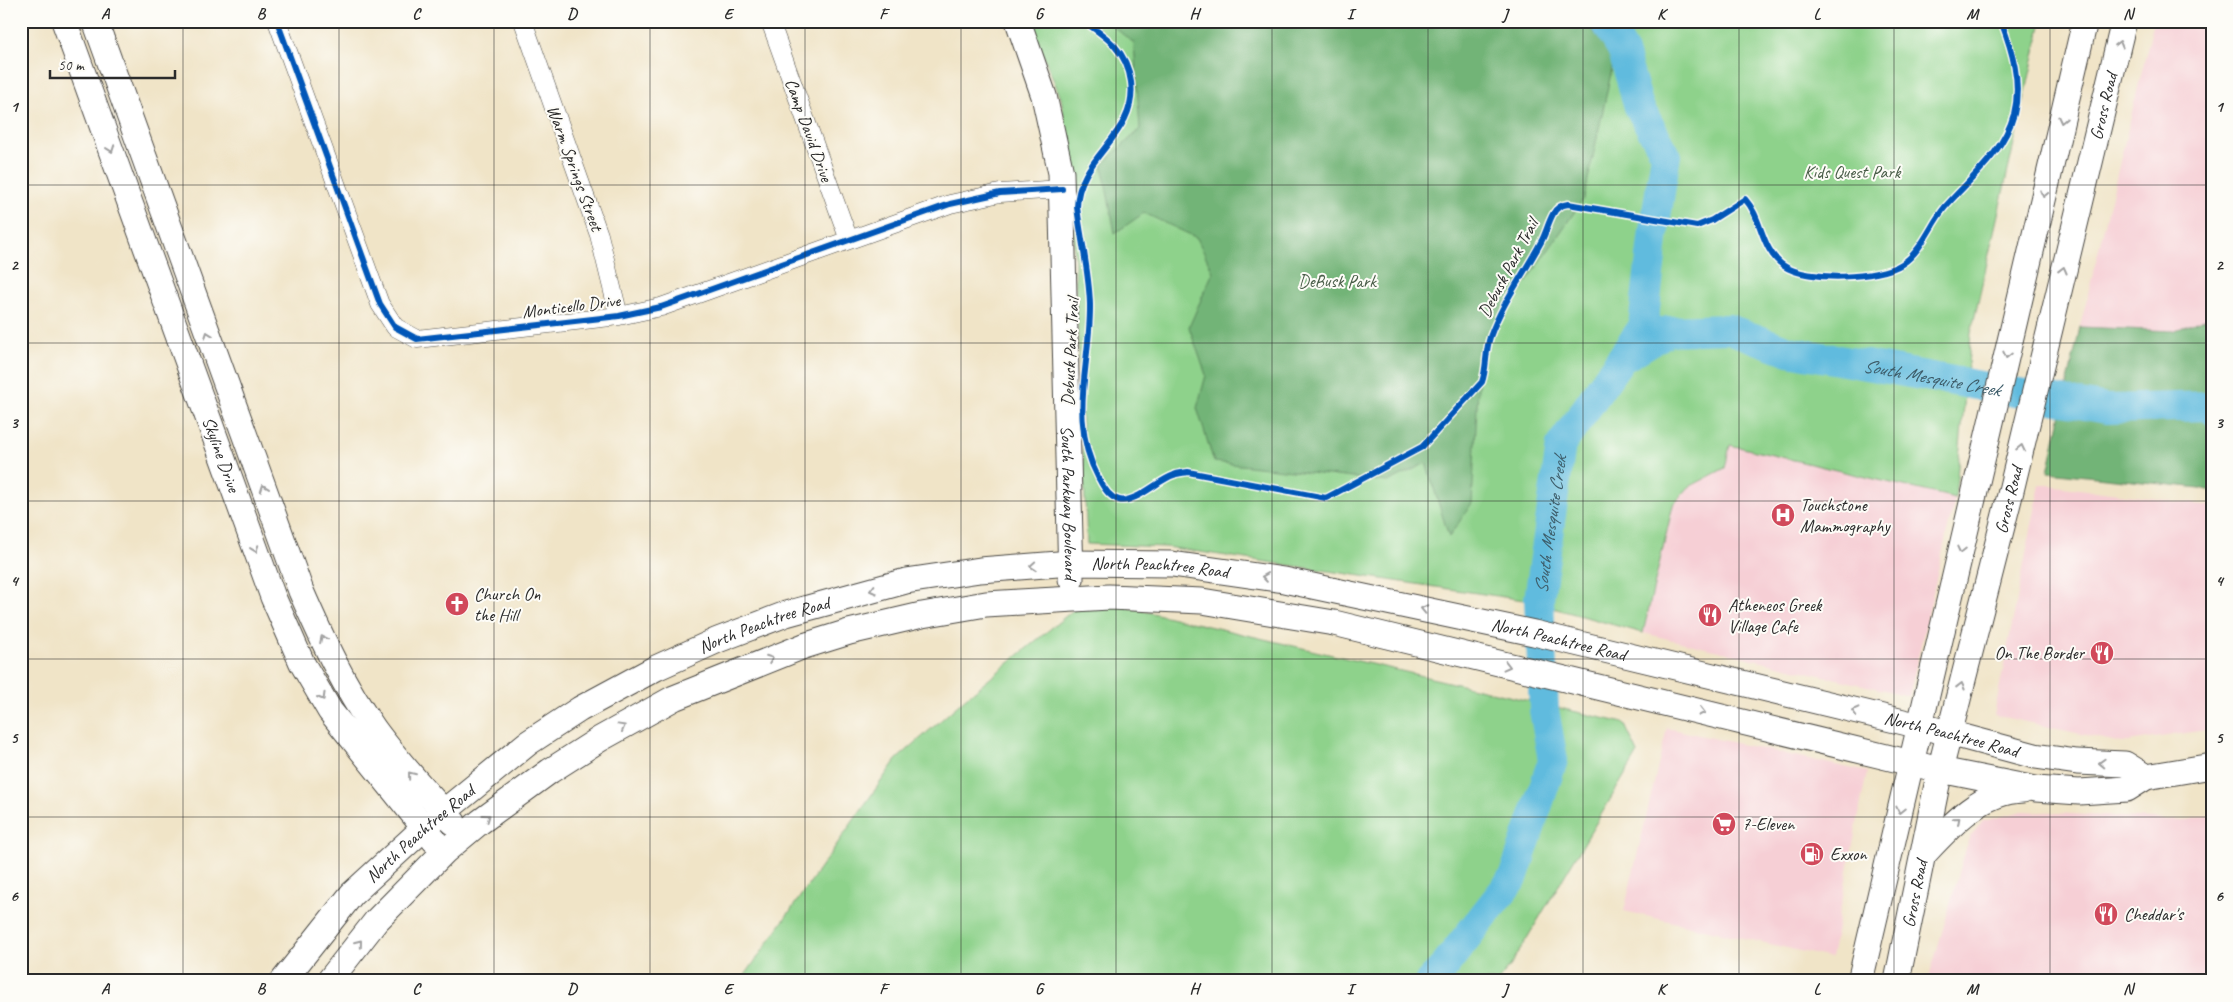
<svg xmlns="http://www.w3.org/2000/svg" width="2233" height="1002" font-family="Caveat,sans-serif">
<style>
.built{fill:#f6cfd5}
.green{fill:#8ed28b;stroke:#5c7e5b}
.forest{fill:#72b477;stroke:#4e7051}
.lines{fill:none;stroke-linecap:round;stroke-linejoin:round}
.stream{stroke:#61bbde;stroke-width:5}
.river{stroke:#61bbde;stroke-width:30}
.street-casing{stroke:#494742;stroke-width:19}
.secondary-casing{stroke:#494742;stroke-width:27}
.street{stroke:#fff;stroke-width:18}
.secondary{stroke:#fff;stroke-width:25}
.cycleway-casing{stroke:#fdfcf7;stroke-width:9}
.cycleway{stroke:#0057b8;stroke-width:6}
.oneway{stroke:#a0a0a0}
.grid{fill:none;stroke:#2b2b2b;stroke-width:1;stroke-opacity:0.55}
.labels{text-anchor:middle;stroke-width:4;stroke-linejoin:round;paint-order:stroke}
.street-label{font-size:18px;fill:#2b2b2b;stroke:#fdfcf7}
.park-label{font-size:18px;fill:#495d48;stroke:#fdfcf7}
.poi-label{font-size:18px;fill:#2b2b2b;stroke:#fdfcf7;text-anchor:start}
.water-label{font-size:19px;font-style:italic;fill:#3e5d6a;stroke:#fdfcf7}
.neatline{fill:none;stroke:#2b2b2b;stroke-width:2}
.grid-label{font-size:16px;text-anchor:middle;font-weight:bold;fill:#2b2b2b}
</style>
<rect width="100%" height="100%" fill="#fdfcf7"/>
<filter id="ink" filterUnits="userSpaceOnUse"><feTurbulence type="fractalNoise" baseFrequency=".02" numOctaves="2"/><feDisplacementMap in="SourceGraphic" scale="10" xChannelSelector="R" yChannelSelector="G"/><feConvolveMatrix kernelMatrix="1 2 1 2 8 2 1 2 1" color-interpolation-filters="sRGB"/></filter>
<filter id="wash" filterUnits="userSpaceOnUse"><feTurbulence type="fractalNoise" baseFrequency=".0096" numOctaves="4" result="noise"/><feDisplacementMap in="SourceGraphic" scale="20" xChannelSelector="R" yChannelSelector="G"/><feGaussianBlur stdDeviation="1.12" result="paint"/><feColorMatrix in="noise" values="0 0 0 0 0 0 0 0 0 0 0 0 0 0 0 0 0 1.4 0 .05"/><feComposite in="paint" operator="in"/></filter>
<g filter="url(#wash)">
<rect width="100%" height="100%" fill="#f0e4c7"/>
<!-- built -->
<path class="built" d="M2154,21h58v295l-39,15 -93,-4z
M1730,445l225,53 -46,198 -266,-63 30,-128 15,-18 37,-19z
M2040,484l172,22v223l-90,14 -128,-28z
M1667,728l200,44 -36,186 -207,-47z
M2023,811l161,10 28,-7v167h-284l41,-143 14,-17z"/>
<!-- green -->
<path class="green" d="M1029,21h1013l-71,312 -16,165 -225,-53 -5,23 -36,19 -16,18 -30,128 -119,-33 -358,-53 -79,-3 -17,-389 -9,-57z
M1088,598l536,125 14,30 -127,212 -13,16h-757l155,-221 70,-62z"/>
<!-- forest -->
<path class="forest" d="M1106,21h480l28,38 -30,139 -104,152 -8,153 -23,34 -23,-74 -38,19 -174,-20 -17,-54 9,-33 -17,-48 24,-55 -16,-34 -53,-25 -29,20 -13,-68 38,-36 -6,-86z
M2212,316v175l-12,-3 -152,-16 32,-145 93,4z"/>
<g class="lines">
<!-- stream -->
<path class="stream" d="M2188,407l24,18"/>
<!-- river -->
<g class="river">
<path d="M1605,21l17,28 17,58 27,48 -12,75 -11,97 -20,29"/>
<path id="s1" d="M1430,981l11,-11 72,-92 40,-118 -9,-50 -5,-111 22,-154 59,-85 48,-29 61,-2 60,22 318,58 105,-3"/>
</g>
</g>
</g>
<g filter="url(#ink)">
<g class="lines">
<!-- street casing -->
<g class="street-casing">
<path id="street" d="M277,21l103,283 15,23 22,12 202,-23 42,-9 48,-17 241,-86 50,-11 62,-4
M523,21l76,214 20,81
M770,21l79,219"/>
</g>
<!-- secondary casing -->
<g class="secondary-casing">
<g id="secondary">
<path id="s2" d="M64,21l209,576 29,66 28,48 104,129"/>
<path d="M95,21l206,570c21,48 43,96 73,138 24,33 52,63 79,93"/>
<path id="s3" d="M1018,21l26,75 17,77 10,406"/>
<path d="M1923,855c27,-29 58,-64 100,-65"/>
<path id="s4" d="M283,981l69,-87 72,-66 104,-85 52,-34 76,-41 62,-28 68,-26 120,-33 74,-11 91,-7 101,1 112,16 250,53 415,100 86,23 42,6 48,2 21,13"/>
<path d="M329,981l47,-60 68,-69 36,-30 70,-51 50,-32 74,-41 130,-52 45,-14 73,-17 64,-11 123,-7 93,4 132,22 606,147 96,19 43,3 48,-3 19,-12 66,-11"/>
<path d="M1860,981l225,-960"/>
<path id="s5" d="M1897,981l43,-211 70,-275 114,-474"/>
</g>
</g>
<!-- street -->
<use href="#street" class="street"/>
<!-- secondary -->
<use href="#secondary" class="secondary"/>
<!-- cycleway casing -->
<g class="cycleway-casing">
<path id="cycleway" d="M277,21l103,283 15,23 22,12 202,-23 42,-9 48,-17 241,-86 50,-11 62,-4
M1083,21c24,16 44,30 48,61 7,54 -53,73 -54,125 4,32 12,65 13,97 1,63 -23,115 9,175 4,8 11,19 20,21 16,4 39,-20 55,-25 4,-2 10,-2 14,-3l138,26 96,-51 60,-65c5,-14 3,-30 8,-45 12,-34 34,-63 51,-95 5,-9 7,-19 12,-28 4,-7 8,-9 15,-10l129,22 15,-6 33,-21c18,20 15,50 39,67 23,16 95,13 118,-2 20,-13 28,-39 43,-57 26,-30 58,-53 69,-93 8,-32 -2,-64 -13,-93"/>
</g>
<!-- cycleway -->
<use href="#cycleway" class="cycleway"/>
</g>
<!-- one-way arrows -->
<defs><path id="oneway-chevron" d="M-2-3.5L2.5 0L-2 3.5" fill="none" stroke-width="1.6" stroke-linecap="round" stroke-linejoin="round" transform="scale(1.25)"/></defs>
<g class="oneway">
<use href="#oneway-chevron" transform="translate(2119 44) rotate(-76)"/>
<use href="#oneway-chevron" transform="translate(2062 120) rotate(103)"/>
<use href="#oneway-chevron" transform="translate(111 149) rotate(70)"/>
<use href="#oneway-chevron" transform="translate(2044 194) rotate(103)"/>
<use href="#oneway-chevron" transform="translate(2063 270) rotate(-76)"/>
<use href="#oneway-chevron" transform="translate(208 335) rotate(-110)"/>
<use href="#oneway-chevron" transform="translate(2007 355) rotate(103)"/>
<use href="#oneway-chevron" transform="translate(2021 448) rotate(-77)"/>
<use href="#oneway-chevron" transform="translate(264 488) rotate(-110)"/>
<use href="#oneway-chevron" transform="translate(255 549) rotate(70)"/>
<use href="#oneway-chevron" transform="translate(1961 550) rotate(103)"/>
<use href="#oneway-chevron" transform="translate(1033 566) rotate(176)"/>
<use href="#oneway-chevron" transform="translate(1265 577) rotate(-172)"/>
<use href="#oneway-chevron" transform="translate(873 590) rotate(166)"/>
<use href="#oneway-chevron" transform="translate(1424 609) rotate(-168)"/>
<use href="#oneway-chevron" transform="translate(323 639) rotate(-116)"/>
<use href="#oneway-chevron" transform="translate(770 659) rotate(-21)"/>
<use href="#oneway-chevron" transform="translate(1507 666) rotate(14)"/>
<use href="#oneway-chevron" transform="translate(1961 686) rotate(-76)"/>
<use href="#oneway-chevron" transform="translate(322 697) rotate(60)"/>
<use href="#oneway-chevron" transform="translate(1855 711) rotate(-166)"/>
<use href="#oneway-chevron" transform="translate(1702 712) rotate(14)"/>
<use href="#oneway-chevron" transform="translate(622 727) rotate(-29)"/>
<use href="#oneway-chevron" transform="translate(2102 763) rotate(-178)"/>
<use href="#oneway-chevron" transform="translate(411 775) rotate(-129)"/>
<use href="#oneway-chevron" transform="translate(1900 810) rotate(103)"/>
<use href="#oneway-chevron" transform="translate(487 817) rotate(-36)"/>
<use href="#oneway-chevron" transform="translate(1957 820) rotate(-41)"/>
<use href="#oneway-chevron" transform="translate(359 943) rotate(-51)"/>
</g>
</g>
<!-- grid -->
<path class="grid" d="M183,21v960M339,21v960M494,21v960M650,21v960M805,21v960M961,21v960M1116,21v960M1272,21v960M1428,21v960M1583,21v960M1739,21v960M1894,21v960M2050,21v960M21,185h2191M21,343h2191M21,501h2191M21,659h2191M21,817h2191"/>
<!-- icons -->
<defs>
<g id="hospital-disc" transform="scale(1.25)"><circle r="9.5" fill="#d1495b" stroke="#fdfcf7"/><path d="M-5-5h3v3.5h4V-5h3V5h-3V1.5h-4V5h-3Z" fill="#fff"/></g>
<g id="church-disc" transform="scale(1.25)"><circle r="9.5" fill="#d1495b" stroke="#fdfcf7"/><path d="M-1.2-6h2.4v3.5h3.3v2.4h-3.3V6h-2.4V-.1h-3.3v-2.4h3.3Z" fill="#fff"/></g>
<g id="restaurant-disc" transform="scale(1.25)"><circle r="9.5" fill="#d1495b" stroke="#fdfcf7"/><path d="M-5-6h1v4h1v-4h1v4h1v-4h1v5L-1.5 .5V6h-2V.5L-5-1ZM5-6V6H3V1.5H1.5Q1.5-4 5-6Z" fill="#fff"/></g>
<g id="supermarket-disc" transform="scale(1.25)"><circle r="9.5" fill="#d1495b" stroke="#fdfcf7"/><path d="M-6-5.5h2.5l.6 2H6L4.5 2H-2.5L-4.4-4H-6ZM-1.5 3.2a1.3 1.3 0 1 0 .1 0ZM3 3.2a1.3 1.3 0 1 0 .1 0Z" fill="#fff"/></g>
<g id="fuel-disc" transform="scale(1.25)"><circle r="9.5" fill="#d1495b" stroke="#fdfcf7"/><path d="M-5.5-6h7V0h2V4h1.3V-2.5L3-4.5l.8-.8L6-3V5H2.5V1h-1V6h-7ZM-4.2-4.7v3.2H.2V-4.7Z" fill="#fff"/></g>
</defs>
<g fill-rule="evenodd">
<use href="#hospital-disc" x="1783" y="515"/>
<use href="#church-disc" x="457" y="604"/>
<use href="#restaurant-disc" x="1710" y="615"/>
<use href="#restaurant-disc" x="2102" y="653"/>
<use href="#supermarket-disc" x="1724" y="824"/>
<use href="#fuel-disc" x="1812" y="854"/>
<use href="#restaurant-disc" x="2106" y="914"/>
</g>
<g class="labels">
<!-- street labels -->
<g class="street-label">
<text dy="6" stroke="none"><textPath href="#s5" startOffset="899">Gross Road</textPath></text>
<text transform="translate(809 130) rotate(70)" y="6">Camp David Drive</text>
<text transform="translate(575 168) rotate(70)" y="6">Warm Springs Street</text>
<text transform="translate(1508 268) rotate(-62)" y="6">Debusk Park Trail</text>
<text transform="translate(571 306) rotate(-7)" y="6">Monticello Drive</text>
<text transform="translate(1070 352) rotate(-87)" y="6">Debusk Park Trail</text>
<text dy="6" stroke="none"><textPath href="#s2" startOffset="461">Skyline Drive</textPath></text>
<text dy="6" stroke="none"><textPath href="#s5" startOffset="494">Gross Road</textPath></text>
<text dy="6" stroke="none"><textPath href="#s3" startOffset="488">South Parkway Boulevard</textPath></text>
<text dy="6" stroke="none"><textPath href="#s4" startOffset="1012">North Peachtree Road</textPath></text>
<text dy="6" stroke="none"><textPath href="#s4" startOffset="608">North Peachtree Road</textPath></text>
<text dy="6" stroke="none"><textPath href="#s4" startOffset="1418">North Peachtree Road</textPath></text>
<text dy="6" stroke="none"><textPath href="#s4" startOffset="1822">North Peachtree Road</textPath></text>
<text dy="6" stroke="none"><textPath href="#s4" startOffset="202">North Peachtree Road</textPath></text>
<text dy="6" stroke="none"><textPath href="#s5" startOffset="89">Gross Road</textPath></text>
</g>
<!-- park labels -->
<g class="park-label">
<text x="1852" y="178">Kids Quest Park</text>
<text x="1337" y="287">DeBusk Park</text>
</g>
<!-- poi labels -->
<g class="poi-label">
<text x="1800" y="511">Touchstone<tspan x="1800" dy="21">Mammography</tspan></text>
<text x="474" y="600">Church On<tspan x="474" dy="21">the Hill</tspan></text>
<text x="1728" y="611">Atheneos Greek<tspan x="1728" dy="21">Village Cafe</tspan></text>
<text x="2084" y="659" text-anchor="end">On The Border</text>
<text x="1742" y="830">7-Eleven</text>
<text x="1830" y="860">Exxon</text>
<text x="2124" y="920">Cheddar's</text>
</g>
<!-- water labels -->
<g class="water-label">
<text dy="7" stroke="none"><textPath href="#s1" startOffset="1004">South Mesquite Creek</textPath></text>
<text dy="7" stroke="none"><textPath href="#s1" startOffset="494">South Mesquite Creek</textPath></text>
</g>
</g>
<!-- margin -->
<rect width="2233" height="1002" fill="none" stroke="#fdfcf7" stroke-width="55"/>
<!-- scale -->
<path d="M50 70v8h125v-8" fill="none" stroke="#2b2b2b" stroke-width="2.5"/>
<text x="58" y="70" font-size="15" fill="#2b2b2b" stroke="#fdfcf7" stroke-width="4" paint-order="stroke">50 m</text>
<rect x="28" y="28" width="2178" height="946" class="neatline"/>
<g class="grid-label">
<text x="105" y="19">A</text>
<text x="261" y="19">B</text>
<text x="416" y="19">C</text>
<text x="572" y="19">D</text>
<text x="728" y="19">E</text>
<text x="883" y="19">F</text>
<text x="1039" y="19">G</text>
<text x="1194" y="19">H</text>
<text x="1350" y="19">I</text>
<text x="1505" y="19">J</text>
<text x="1661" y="19">K</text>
<text x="1817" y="19">L</text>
<text x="1972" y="19">M</text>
<text x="2128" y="19">N</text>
<text x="14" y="112">1</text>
<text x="2219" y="112">1</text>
<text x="14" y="270">2</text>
<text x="2219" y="270">2</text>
<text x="14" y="428">3</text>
<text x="2219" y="428">3</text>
<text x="14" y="586">4</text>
<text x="2219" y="586">4</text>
<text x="14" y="743">5</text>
<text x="2219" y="743">5</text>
<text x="14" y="901">6</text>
<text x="2219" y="901">6</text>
<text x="105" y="994">A</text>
<text x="261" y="994">B</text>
<text x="416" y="994">C</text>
<text x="572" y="994">D</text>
<text x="728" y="994">E</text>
<text x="883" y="994">F</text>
<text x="1039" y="994">G</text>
<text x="1194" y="994">H</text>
<text x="1350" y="994">I</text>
<text x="1505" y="994">J</text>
<text x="1661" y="994">K</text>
<text x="1817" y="994">L</text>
<text x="1972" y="994">M</text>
<text x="2128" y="994">N</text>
</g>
</svg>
